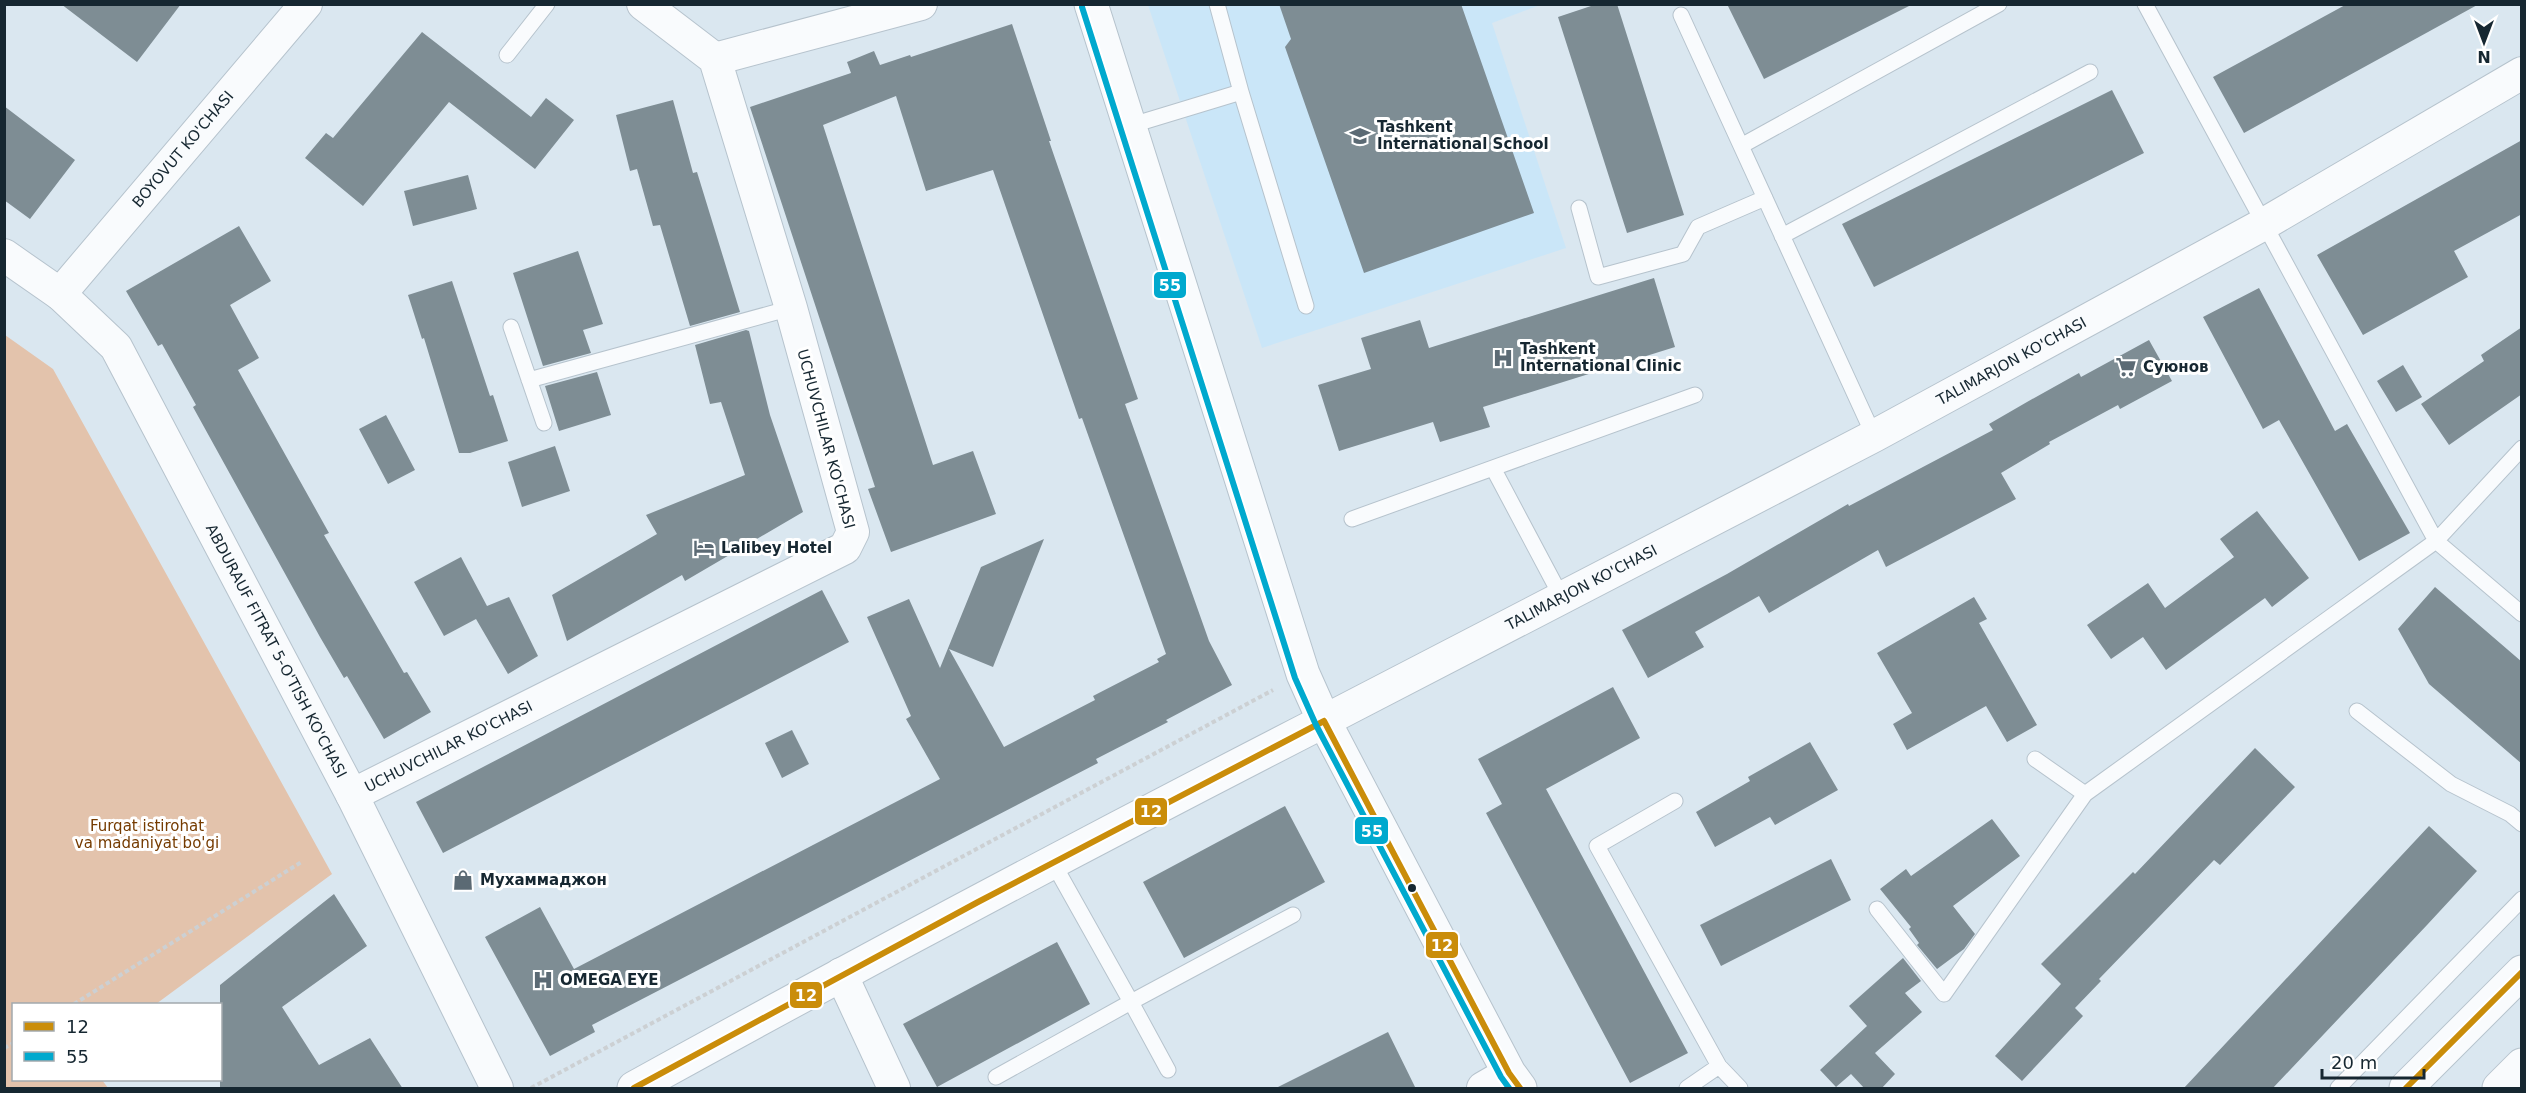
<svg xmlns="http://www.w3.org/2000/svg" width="2526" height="1093" font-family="'DejaVu Sans',sans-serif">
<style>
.built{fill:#cae6f8}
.green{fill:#e3c3ac}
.building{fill:#7e8d94}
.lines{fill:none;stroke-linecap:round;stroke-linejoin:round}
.lane-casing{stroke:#b6c3cd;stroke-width:17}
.street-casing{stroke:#b6c3cd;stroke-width:34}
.secondary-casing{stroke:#b6c3cd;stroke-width:35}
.path{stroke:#ccd0d3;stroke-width:4;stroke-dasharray:4.5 3;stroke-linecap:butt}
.lane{stroke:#f9fbfd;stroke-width:15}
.street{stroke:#f9fbfd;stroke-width:32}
.secondary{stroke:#f9fbfd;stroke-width:33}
.bus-1-casing{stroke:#fff;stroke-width:10}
.bus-2-casing{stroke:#fff;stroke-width:10}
.bus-1{stroke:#ca8d0a;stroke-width:6}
.bus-2{stroke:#00a9ce;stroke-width:6}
.bus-dot{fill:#162731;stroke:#fff;stroke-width:2}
.labels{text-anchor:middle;stroke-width:6;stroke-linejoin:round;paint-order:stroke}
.poi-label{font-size:15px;font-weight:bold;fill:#162731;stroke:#fff;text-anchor:start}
.street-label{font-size:15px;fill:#162731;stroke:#fff}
.park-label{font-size:15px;fill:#753b00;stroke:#fff}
.line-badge{stroke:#fff;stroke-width:2}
.badge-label{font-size:16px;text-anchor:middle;font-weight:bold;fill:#fff}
</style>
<rect width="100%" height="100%" fill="#dae7f0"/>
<!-- built -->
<path class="built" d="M1148,5h392l-48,18 74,225 -304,100z"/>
<!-- green -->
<path class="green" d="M5,335l48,34 279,505 -176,130h-142v76h88l6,8h-103z"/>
<!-- building -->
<path class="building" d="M61,4h120l-44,58z
M1279,4h182l73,209 -170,60 -79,-226 6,-8z
M1597,4h20l67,211 -57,18 -69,-216z
M1727,4h186l-149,75z
M2347,4h132l-235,129 -31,-56z
M1012,24l39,117h-2l89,258 -13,5 84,237 23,44 -66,35 2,2 -72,37 2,4 -506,262 3,7 -45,24 -65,-119 55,-30 34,62 366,-190 -34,-60 5,-3 -44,-99 42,-18 31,69 41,-101 63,-28 -51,128 -44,-18 55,98 91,-47 -2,-4 66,-34 -2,-3 9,-5 -84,-236 -3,1 -86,-249 -67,21 -30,-95 -73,29 110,340 40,-14 23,63 -105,38 -23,-63 7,-2 -125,-380 101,-34 -4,-11 27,-11 6,14 30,-10 1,2z
M422,32l109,85 15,-19 28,22 -39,49 -86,-67 -86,104 -58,-48 21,-25 7,5z
M2112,90l32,63 -270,134 -32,-63z
M673,100l20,73 4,-1 43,140 -50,14 -30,-101 -7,1 -16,-57 -7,2 -14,-56z
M4,106l71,54 -45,59 -26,-19z
M2522,140v74l-68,37 14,26 -105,58 -46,-80z
M468,175l9,34 -64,17 -9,-35z
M239,226l32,55 -41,24 29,53 -21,12 91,163 -5,2 80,138 3,-1 24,40 -47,27 -37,-63 -3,2 -24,-41 -127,-230 3,-2 -34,-61 -4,2 -32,-55z
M578,251l25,73 -20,6 8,23 -48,13 -30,-93z
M1654,278l21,69 -192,60 7,20 -50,15 -7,-20 -94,29 -21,-66 53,-16 -10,-31 59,-18 9,28z
M452,281l38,115 3,-1 15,46 -38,12h-11l-35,-115 -2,1 -14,-44z
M2259,288l76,143 12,-7 63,109 -51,28 -80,-141 -16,9 -60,-112z
M2522,327v67l-73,51 -28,-41 63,-43 -3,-6z
M746,330l3,1 21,84 33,97 -118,69 -3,-6 -115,66 -15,-46 105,-61 -11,-19 99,-40 -24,-73 -11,2 -15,-59z
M2149,340l23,41 -52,28 -2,-4 -69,37 1,2 -49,29 15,26 -130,68 -8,-17 -109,63 -10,-17 -64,36 9,15 -56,31 -26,-48 105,-56 121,-70 1,2 144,-76 -4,-6 38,-22 52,-29 2,4z
M2403,365l19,32 -26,15 -19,-31z
M597,372l14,43 -52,16 -14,-45z
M386,415l29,55 -27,14 -29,-55z
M555,446l15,45 -48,16 -14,-45z
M2257,511l52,67 -37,29 -7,-9 -99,72 -23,-33 -32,22 -24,-34 61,-42 17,25 69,-51 -14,-18z
M461,557l26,49 22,-9 29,59 -30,18 -32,-55 -32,17 -30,-54z
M2435,587l87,75v102l-93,-80 -31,-55z
M822,590l27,52 -406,211 -27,-51z
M1974,597l13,22 -8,4 58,102 -30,17 -21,-36 -79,44 -14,-26 19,-11 -35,-60z
M1613,687l27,51 -94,51 142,264 -58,30 -144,-270 16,-9 -24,-45z
M792,730l17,34 -27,14 -17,-35z
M1810,742l28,48 -63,35 -5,-8 -55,30 -19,-35 54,-31 -2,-4z
M2255,748l40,39 -75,78 -6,-5 -115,119 2,2 -26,27 8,8 -61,65 -27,-25 66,-72 -20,-20 92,-92 2,2z
M1285,806l40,76 -141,76 -41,-76z
M1992,819l28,37 -67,50 22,28 -11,15 -27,20 -20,-24 2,-2 -10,-14 2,-2 -31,-38 26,-20 5,7z
M2429,826l48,45 -50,54 -155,164h-89z
M1831,859l20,41 -130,66 -21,-41z
M334,894l33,52 -85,61 37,58 51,-27 33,51h-183v-104z
M1057,942l33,62 -153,83 -34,-63z
M1903,958l18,23 -16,12 17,19 -47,41 20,21 -14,15h-16l-14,-15 -15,13 -16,-17 47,-44 -18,-20z
M1388,1032l28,57h-142z"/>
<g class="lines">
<!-- lane casing -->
<g class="lane-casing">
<path id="lane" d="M1217,4l24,88
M2145,4l291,537 86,73
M1681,15l193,421
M507,55l40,-51
M1129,126l112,-34 65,214
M1741,146l258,-142
M1579,208l19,69 85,-23 15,-27 67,-29
M1782,236l308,-164
M511,327l33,96
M529,380l262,-72
M1493,468l69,130
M1352,519l343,-124
M2357,711l94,73 59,30 12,10
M2035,759l50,35
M1675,801l-78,45 122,220 -32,22
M1877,909l67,85 141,-200 351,-253 86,-93
M1719,1066l21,22
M1168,1070l-37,-68 162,-87
M996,1077l135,-75 -79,-141
M2338,1088l184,-189"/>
</g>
<!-- street casing -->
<g class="street-casing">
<g id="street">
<path d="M715,59l206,-55"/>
<path id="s1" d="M4,255l56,39 56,53 236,448 145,293"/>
<path id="s2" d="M60,294l246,-290"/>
<path id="s3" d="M1324,721l550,-285 390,-212 258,-151"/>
<path id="s4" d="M352,795l493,-247 8,-16 -62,-224 -76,-249 -72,-55"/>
<path d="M841,974l53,114"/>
<path d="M1483,1088l26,-15"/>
</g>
</g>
<!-- secondary casing -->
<g class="secondary-casing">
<path id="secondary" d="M1091,4l212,670 21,47 185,352 11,15
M634,1088c228,-126 458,-248 690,-367
M2406,1088l116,-116
M2499,1088l23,-23"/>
</g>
<!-- path -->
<path class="path" d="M74,1004l229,-143
M4,1048l10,-5
M531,1088l742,-398"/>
<!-- lane -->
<use href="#lane" class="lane"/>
<!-- street -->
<use href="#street" class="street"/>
<!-- secondary -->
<use href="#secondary" class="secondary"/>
<!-- bus-1 casing -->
<g class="bus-1-casing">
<path id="bus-1" d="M1324,721l185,352 11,15
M634,1088l344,-186 346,-181
M2406,1088l116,-116"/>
</g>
<!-- bus-2 casing -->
<g class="bus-2-casing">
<path id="bus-2" d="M1082,7l213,671 21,47 185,352 8,11"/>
</g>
<!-- bus-1 -->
<use href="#bus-1" class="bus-1"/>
<!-- bus-2 -->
<use href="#bus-2" class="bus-2"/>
</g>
<!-- icons -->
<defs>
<g id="school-bare" transform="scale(1.62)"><path d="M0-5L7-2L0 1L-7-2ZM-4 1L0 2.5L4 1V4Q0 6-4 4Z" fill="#5b6a74" stroke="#fff" stroke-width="2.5" paint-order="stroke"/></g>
<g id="hospital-bare" transform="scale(1.62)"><path d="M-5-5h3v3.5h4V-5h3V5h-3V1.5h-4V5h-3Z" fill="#5b6a74" stroke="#fff" stroke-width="2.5" paint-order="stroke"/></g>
<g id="supermarket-bare" transform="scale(1.62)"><path d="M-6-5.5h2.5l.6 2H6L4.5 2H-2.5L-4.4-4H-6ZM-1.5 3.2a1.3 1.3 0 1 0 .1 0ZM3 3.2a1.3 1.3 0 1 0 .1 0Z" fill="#5b6a74" stroke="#fff" stroke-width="2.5" paint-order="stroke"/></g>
<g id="hotel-bare" transform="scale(1.62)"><path d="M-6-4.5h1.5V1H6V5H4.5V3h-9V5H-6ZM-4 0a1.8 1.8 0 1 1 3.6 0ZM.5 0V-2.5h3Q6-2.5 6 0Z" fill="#5b6a74" stroke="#fff" stroke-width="2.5" paint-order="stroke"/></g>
<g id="shop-bare" transform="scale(1.62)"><path d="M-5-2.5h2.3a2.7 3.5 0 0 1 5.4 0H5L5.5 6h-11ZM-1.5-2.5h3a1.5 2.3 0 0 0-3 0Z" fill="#5b6a74" stroke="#fff" stroke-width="2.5" paint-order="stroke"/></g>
</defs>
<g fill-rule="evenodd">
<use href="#school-bare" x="1360" y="136"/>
<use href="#hospital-bare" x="1503" y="358"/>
<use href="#supermarket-bare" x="2126" y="367"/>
<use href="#hotel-bare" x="704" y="548"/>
<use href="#shop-bare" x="463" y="880"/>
<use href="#hospital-bare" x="543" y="980"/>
</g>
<!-- markers -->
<circle class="bus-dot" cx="1412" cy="888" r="5"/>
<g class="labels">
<!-- poi labels -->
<g class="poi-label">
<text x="1377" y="132">Tashkent<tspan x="1377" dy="17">International School</tspan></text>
<text x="1520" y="354">Tashkent<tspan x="1520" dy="17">International Clinic</tspan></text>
<text x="2143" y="372">Суюнов</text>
<text x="721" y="553">Lalibey Hotel</text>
<text x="480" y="885">Мухаммаджон</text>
<text x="560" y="985">OMEGA EYE</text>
</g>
<!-- street labels -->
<g class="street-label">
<text dy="5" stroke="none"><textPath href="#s2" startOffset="190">BOYOVUT KO'CHASI</textPath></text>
<text dy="5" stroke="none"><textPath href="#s3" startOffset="776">TALIMARJON KO'CHASI</textPath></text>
<text transform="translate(826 439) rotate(75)" y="5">UCHUVCHILAR KO'CHASI</text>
<text dy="5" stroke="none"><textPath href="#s3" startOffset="290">TALIMARJON KO'CHASI</textPath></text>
<text dy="5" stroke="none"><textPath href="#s1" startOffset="489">ABDURAUF FITRAT 5-O'TISH KO'CHASI</textPath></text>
<text dy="5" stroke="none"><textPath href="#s4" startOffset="108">UCHUVCHILAR KO'CHASI</textPath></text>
</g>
<!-- park labels -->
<g class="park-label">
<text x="147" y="831">Furqat istirohat<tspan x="147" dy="17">va madaniyat bo'gi</tspan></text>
</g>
</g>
<g class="line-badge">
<rect x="1153" y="271" width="34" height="28" rx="6" fill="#00a9ce"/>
<rect x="1134" y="797" width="34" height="29" rx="6" fill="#ca8d0a"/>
<rect x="1354" y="816" width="35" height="29" rx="6" fill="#00a9ce"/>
<rect x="1425" y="931" width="34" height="28" rx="6" fill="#ca8d0a"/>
<rect x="789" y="981" width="34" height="28" rx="6" fill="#ca8d0a"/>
</g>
<g class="badge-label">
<text x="1170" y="291">55</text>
<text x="1151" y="817">12</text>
<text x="1372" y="837">55</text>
<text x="1442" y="951">12</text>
<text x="806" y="1001">12</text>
</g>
<!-- border -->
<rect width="2526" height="1093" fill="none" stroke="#162731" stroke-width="12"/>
<!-- legend -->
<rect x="12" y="1003" width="210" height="78" fill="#ffffff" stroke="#a2a9ad" stroke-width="1.5"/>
<rect x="24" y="1022" width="30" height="9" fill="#ca8d0a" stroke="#a2a9ad" stroke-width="1.5"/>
<text x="66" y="1033" font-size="18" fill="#162731">12</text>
<rect x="24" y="1052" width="30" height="9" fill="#00a9ce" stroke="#a2a9ad" stroke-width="1.5"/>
<text x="66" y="1063" font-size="18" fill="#162731">55</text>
<!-- north arrow -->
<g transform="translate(2484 42) rotate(180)" stroke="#ffffff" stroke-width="4.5" paint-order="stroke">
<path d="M0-4.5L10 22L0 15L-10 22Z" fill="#162731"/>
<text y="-9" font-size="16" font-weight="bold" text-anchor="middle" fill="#162731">N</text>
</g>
<!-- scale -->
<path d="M2322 1069v9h102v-9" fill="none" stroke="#162731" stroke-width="3"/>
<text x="2331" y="1069" font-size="18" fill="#162731" stroke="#ffffff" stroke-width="4.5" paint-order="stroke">20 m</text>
</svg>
